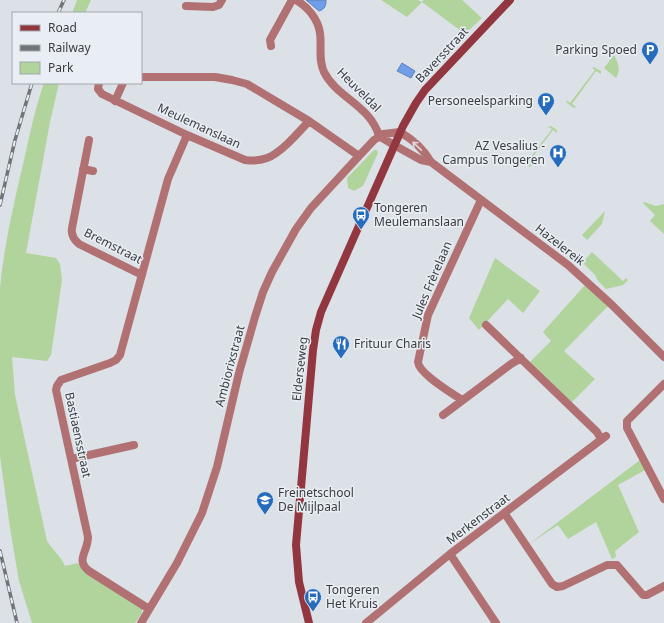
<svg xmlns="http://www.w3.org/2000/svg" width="664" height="623" font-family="'Noto Sans',sans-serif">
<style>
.green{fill:#b1d39c}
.water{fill:#709ee9;stroke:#6081b6}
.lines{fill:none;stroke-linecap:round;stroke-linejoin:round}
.minor{stroke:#b17173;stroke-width:8}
.tertiary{stroke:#b17173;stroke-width:8}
.secondary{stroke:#92373f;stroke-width:8}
.rail-casing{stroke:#717478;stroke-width:3.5}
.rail{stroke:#e8eef4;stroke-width:2;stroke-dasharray:6;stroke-linecap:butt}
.oneway{stroke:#ddd5da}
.labels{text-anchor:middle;stroke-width:3;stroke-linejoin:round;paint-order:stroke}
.poi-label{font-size:12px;fill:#3a3c3f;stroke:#e8eef4;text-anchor:start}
.street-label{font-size:12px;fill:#3a3c3f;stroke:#e8eef4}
</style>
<rect width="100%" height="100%" fill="#dbe1e7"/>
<!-- green -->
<path class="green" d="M77,0h14l-6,13h-13z
M381,0h37l3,2 3,-2h38l20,18 -17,16 -43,-32 -15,15z
M614,55c4,7 7,15 2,23l-12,-10z
M594,67l7,4v3l-5,-3 -24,33 4,3 -2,1 -7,-5 -1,-3 4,3 25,-33 -3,-2z
M44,83h15l-9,39 -24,131 30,5 4,6 2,16 -11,75 -4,6 -35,-4 3,38 32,146c5,8 16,18 18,25l13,-3 4,6 60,40v4l-7,10h-103l-13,-42 -9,-53 -10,-72v-168c4,-43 14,-85 24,-128 6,-26 11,-52 20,-77z
M551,126l6,4v3l-4,-3 -25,33 4,2 -2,2 -7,-5v-3l4,3 25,-33 -4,-2z
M374,150h3l1,3 -15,33 -9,5 -6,-3 -1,-10z
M644,202l12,4 8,-2v30l-14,-13 5,-6 -12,-12z
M605,211l-3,13 -15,16 -5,-5z
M592,252l31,29 3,-3 2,2 -5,5 -17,4 -8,-8 -3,-6 -11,-11 1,-4z
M495,258l45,33 -17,22 -15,-14 -29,31 -10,-12z
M585,285l23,21 -44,45 31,28 -24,24 -41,-41 21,-21 -8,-9z
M640,460l5,10 -27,15 21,47 -24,19 1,6 -4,2 -16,-37 -28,17 -10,-14 -29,19z"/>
<!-- water -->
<path class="water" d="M306,0h20c0,6 -1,9 -7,11z
M402,63l13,8 -4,7 -14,-7z"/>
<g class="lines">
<!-- minor -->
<path class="minor" d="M296,0c12,7 22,19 24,33 2,14 -2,26 4,39 13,26 46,33 55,64
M186,6l27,1 6,-2 3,-5
M271,46l-1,-6 22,-40
M141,77h74l17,3 15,4 62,37 50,35
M99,83l-1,6 4,5 85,41 58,25c7,1 14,1 22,-2 14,-5 31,-25 42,-37
M115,101l8,-18
M379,136l15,9
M89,140l-17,88c-1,6 1,11 7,16l63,31
M83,169l10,2
M486,325l111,107 4,7
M664,384l-37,37v7l37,71
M462,400c-10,-7 -43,-26 -44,-38l10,-47 53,-115
M443,415l68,-51 10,-6
M71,459l63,-14
M505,514l47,70 5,3 6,-1 44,-21h10l26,30h4l17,-9
M450,554l46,69
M149,609l-60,-38c-14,-11 -1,-19 -1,-34l-32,-147 1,-4 4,-6 49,-17 6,-3 4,-5 48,-176 19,-44
M141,623l36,-60 25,-50 15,-46 22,-94 16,-56 8,-25 9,-20 24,-43 15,-21 48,-52 15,-16 9,-6 17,-2
M366,623l84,-69 156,-118"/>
<!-- tertiary -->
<path class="tertiary" d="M400,132c12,7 24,18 31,30l137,103 44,40 52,52
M394,145l27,15 10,2"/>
<!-- secondary -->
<path class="secondary" d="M309,623l-10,-41 -3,-37 17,-195 3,-20 5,-18 82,-186 13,-23 9,-13 85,-90"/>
<!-- rail casing -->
<g class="rail-casing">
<path id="rail" d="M58,13l6,-13
M0,205l15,-65 17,-57
M0,551l17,72"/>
</g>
<!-- rail -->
<use href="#rail" class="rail"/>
</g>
<!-- one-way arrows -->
<defs><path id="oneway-shaft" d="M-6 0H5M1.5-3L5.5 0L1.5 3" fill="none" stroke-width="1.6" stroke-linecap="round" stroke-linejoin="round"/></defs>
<use class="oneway" href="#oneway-shaft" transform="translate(417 146) rotate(-137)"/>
<!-- icons -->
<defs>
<g id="parking-pin" transform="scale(0.9)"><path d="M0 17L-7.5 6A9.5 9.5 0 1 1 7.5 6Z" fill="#266bbc" stroke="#e8eef4"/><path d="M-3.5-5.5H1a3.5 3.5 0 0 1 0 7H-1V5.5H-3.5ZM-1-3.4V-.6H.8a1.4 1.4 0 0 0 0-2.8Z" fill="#fff"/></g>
<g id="hospital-pin" transform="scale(0.9)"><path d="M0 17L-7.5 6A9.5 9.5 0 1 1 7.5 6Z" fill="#266bbc" stroke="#e8eef4"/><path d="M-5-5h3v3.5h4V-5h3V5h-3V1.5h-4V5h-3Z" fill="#fff"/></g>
<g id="bus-pin" transform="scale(0.9)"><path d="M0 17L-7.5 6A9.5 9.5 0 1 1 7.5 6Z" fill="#266bbc" stroke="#e8eef4"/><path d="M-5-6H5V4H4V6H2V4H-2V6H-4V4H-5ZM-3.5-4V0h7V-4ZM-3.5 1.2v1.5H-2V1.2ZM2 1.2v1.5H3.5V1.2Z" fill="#fff"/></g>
<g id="restaurant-pin" transform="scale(0.9)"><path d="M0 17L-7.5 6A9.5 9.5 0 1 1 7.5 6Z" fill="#266bbc" stroke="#e8eef4"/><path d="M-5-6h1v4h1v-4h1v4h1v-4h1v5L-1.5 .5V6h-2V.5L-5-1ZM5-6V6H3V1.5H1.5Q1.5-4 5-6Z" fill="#fff"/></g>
<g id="school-pin" transform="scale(0.9)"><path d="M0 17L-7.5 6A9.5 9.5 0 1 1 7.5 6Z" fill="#266bbc" stroke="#e8eef4"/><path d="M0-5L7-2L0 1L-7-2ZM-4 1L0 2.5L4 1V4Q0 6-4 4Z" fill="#fff"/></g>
</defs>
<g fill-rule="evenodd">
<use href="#parking-pin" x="650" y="50"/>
<use href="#parking-pin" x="546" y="101"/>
<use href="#hospital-pin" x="558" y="153"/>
<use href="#bus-pin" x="361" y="215"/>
<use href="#restaurant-pin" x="341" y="344"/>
<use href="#school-pin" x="265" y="500"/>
<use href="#bus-pin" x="313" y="597"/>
</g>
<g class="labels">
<!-- poi labels -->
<g class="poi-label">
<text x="637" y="54" text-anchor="end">Parking Spoed</text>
<text x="533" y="105" text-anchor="end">Personeelsparking</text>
<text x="545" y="150" text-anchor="end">AZ Vesalius -<tspan x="545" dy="14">Campus Tongeren</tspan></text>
<text x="374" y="212">Tongeren<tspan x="374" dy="14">Meulemanslaan</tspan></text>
<text x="354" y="348">Frituur Charis</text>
<text x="278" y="497">Freinetschool<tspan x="278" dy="14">De Mijlpaal</tspan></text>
<text x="326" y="594">Tongeren<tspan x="326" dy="14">Het Kruis</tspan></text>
</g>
<!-- street labels -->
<g class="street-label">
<text transform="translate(442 55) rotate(-47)" y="4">Baversstraat</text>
<text transform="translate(359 90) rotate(45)" y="4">Heuveldal</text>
<text transform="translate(199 126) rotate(25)" y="4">Meulemanslaan</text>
<text transform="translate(560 245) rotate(38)" y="4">Hazelereik</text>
<text transform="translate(113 246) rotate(27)" y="4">Bremstraat</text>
<text transform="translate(432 280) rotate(-67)" y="4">Jules Frèrelaan</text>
<text transform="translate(230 366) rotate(-75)" y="4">Ambiorixstraat</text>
<text transform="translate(300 369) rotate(-84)" y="4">Elderseweg</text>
<text transform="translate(78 435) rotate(78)" y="4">Bastiaensstraat</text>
<text transform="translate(478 519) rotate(-37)" y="4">Merkenstraat</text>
</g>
</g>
<!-- legend -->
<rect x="12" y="12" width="130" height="72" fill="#e8eef4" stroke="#a2a7ac"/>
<rect x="20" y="25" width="20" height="6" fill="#92373f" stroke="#a2a7ac"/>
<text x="48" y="32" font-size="12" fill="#3a3c3f">Road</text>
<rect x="20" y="45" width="20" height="6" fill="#717478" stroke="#a2a7ac"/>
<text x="48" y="52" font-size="12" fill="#3a3c3f">Railway</text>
<rect x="20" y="62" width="20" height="12" fill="#b1d39c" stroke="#a2a7ac"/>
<text x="48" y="72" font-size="12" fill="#3a3c3f">Park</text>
</svg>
